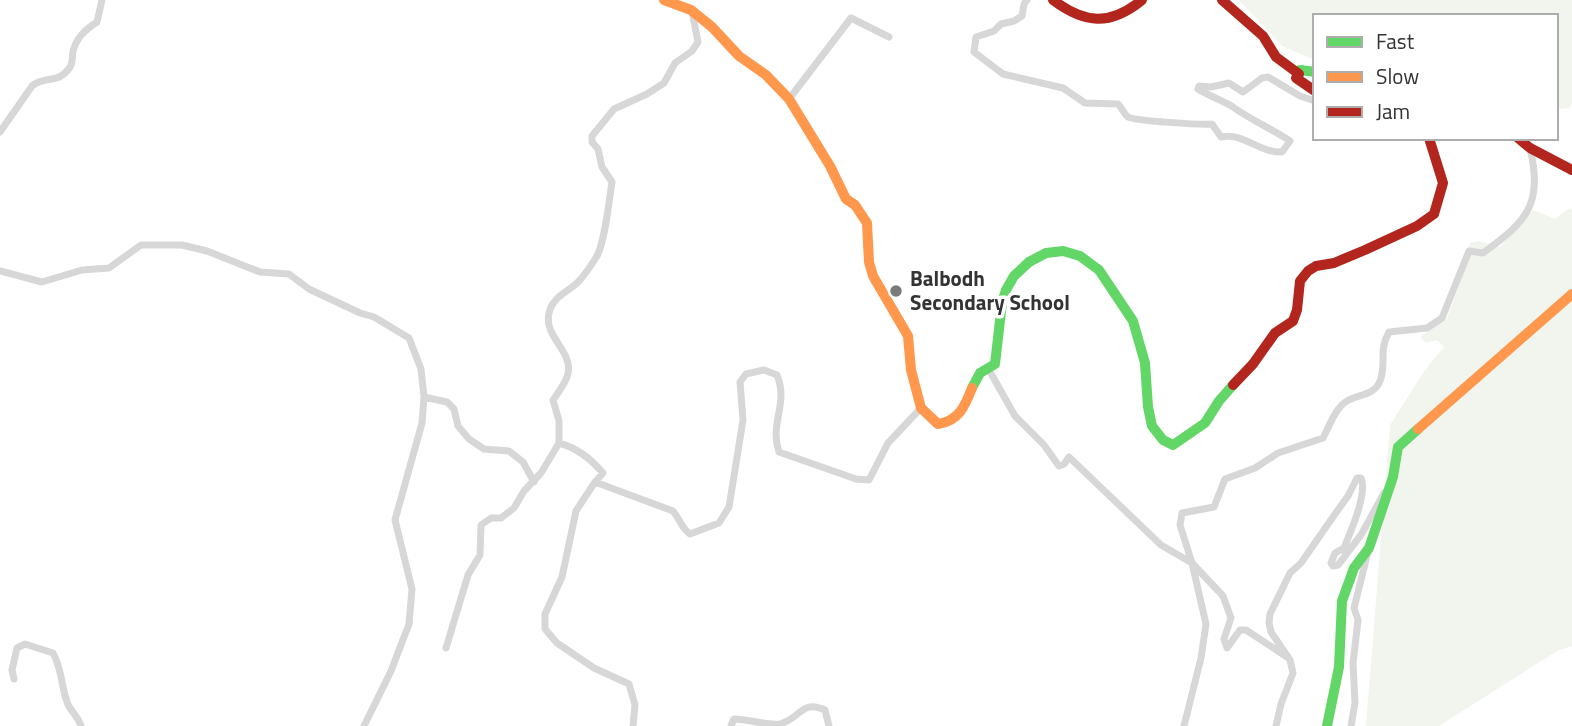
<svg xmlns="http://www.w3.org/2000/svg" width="1572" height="726" font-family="'Titillium Web',sans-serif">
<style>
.green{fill:#f1f5ed}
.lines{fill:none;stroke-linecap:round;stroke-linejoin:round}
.street{stroke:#d7d7d7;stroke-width:7}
.fast{stroke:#63d668;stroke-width:10}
.slow{stroke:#ff974d;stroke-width:10}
.jam{stroke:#b3261e;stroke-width:10}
.poi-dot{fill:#7a7a7a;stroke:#fff;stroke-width:2.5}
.labels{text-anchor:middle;stroke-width:7;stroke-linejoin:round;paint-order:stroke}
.poi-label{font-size:21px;font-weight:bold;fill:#333;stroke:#fff;text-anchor:start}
</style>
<rect width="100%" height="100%" fill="#fff"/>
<!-- green -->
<path class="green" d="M1239,0h333v104l-3,4 -13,1v-93h-241v44l-33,-14z
M1572,208v438l-15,5 -118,75h-73l24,-301 35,-55 19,-23 -7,-7 -11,3 -6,-6 27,-19 15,-40 8,-35 9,-2 21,6 33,-37 22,9 11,-9z"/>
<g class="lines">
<!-- street -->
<path class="street" d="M1027,0l-3,4 -2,12 -8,5 -13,3 -7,7 -18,6 -2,15 29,22 60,14 22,15 33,1c4,4 6,10 10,13 7,4 74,8 84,7l9,13c22,-5 38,16 61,15l8,-11c-18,-12 -39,-21 -57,-34 -11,-7 -24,-11 -35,-18l1,-3 12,1 18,-4 14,9 19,-14 6,-1 32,19 15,5
M789,99l62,-81 38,19
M0,132l32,-46c13,-11 26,-1 38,-19 3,-4 2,-10 3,-16 4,-14 12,-21 24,-29l5,-22
M0,271l42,11 40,-12 27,-2 32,-23h41l25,6 53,21 29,2 20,15 51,24 14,4 35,21 12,31 3,28 -2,26 -27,97 17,69 -3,35 -18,47 -27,55
M988,368l27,48 29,29 15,21 5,-2 5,-7 92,88 31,18 31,33 8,22 -7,21 3,9 13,-18h6l41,27
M424,397l23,5 7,7 4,17 11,13 15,10 25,2 14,11 11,20
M595,482l8,-9c-12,-14 -25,-25 -44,-30v-22l-6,-21c5,-7 11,-15 14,-23 9,-25 -24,-39 -18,-64 3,-16 19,-21 29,-31 6,-6 14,-18 19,-26 8,-15 12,-55 15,-74l-10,-15 -4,-18 -6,-7v-6l22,-27 33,-15 17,-11 11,-20 17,-12 6,-9 -6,-31
M446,648l22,-73 12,-20 1,-30 10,-7h10l13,-10 10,-17 17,-18 18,-30
M14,679l-2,-9 5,-22 8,-4 28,9c9,16 8,32 14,49 3,9 11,14 14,24
M633,726l2,-21 -6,-21 -35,-16 -37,-25 -12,-14v-15l17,-37 14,-66 19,-29 78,29c7,8 8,17 17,23l29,-11 10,-16 14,-87 -3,-38 6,-8 18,-4 13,5c12,29 -8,48 2,77l77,27 13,1 19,-37 33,-35
M731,726l3,-7c14,0 35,7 46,5 21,-6 22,-25 45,-14l4,16
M1184,726l17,-68 5,-34 -14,-61 -12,-38 2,-12 32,-6 11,-28 30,-11 23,-15 45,-15c6,-11 12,-30 24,-37 11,-7 27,-5 33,-20 7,-17 -2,-30 9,-49l38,-4 15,-10 27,-67 14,2c44,-32 60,-48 47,-105
M1276,726l5,-22 12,-31 -3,-13 -19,-28 -2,-9 1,-9 20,-41 11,-10 34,-49 13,-18 9,-18h4c7,15 -11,55 -17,70l-9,5 -4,10 2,3 5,-1 23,-30 23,-42
M1351,726l4,-23 -2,-40 5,-43 -4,-12 15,-60"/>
<!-- fast -->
<path class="fast" d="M1299,74l1,-4 15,2
M972,388l8,-15 15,-9 7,-61 4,-13 8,-14 15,-14 17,-9 17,-2 17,5 19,14 34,51 12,42 3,44 4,19 11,14 10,5 32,-22 14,-22 14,-16
M1327,726l12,-59 3,-66 12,-33 15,-20 24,-71 5,-30 20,-18"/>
<!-- slow -->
<path class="slow" d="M664,0l27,10 21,17 27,29 27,19 23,24 41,67 16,33 9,6 12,18 2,39 4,14 35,60 3,34 10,38 17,16c21,-3 27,-18 34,-36
M1418,429l154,-135"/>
<!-- jam -->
<path class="jam" d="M1053,0c32,24 57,26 89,0
M1222,0l41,36 13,21 23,17
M1299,74l-3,4 19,13
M1518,138l12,10 42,22
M1233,385l20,-21 22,-31 18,-12 4,-11 3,-29 8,-10 8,-5 18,-3 31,-13 52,-24 17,-12 9,-31 -14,-45"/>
</g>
<!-- markers -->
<circle class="poi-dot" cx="896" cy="291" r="7"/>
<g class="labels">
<!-- poi labels -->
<g class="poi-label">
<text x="910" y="286">Balbodh<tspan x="910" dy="24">Secondary School</tspan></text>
</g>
</g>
<!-- legend -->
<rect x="1313" y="14" width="245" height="126" fill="#ffffff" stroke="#adadad" stroke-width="2"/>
<rect x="1327" y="37" width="35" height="10" fill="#63d668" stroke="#adadad" stroke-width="2"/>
<text x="1376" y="49" font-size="21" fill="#333333">Fast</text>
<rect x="1327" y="72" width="35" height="10" fill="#ff974d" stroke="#adadad" stroke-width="2"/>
<text x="1376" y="84" font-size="21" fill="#333333">Slow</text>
<rect x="1327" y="107" width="35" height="10" fill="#b3261e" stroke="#adadad" stroke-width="2"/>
<text x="1376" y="119" font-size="21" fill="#333333">Jam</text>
</svg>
